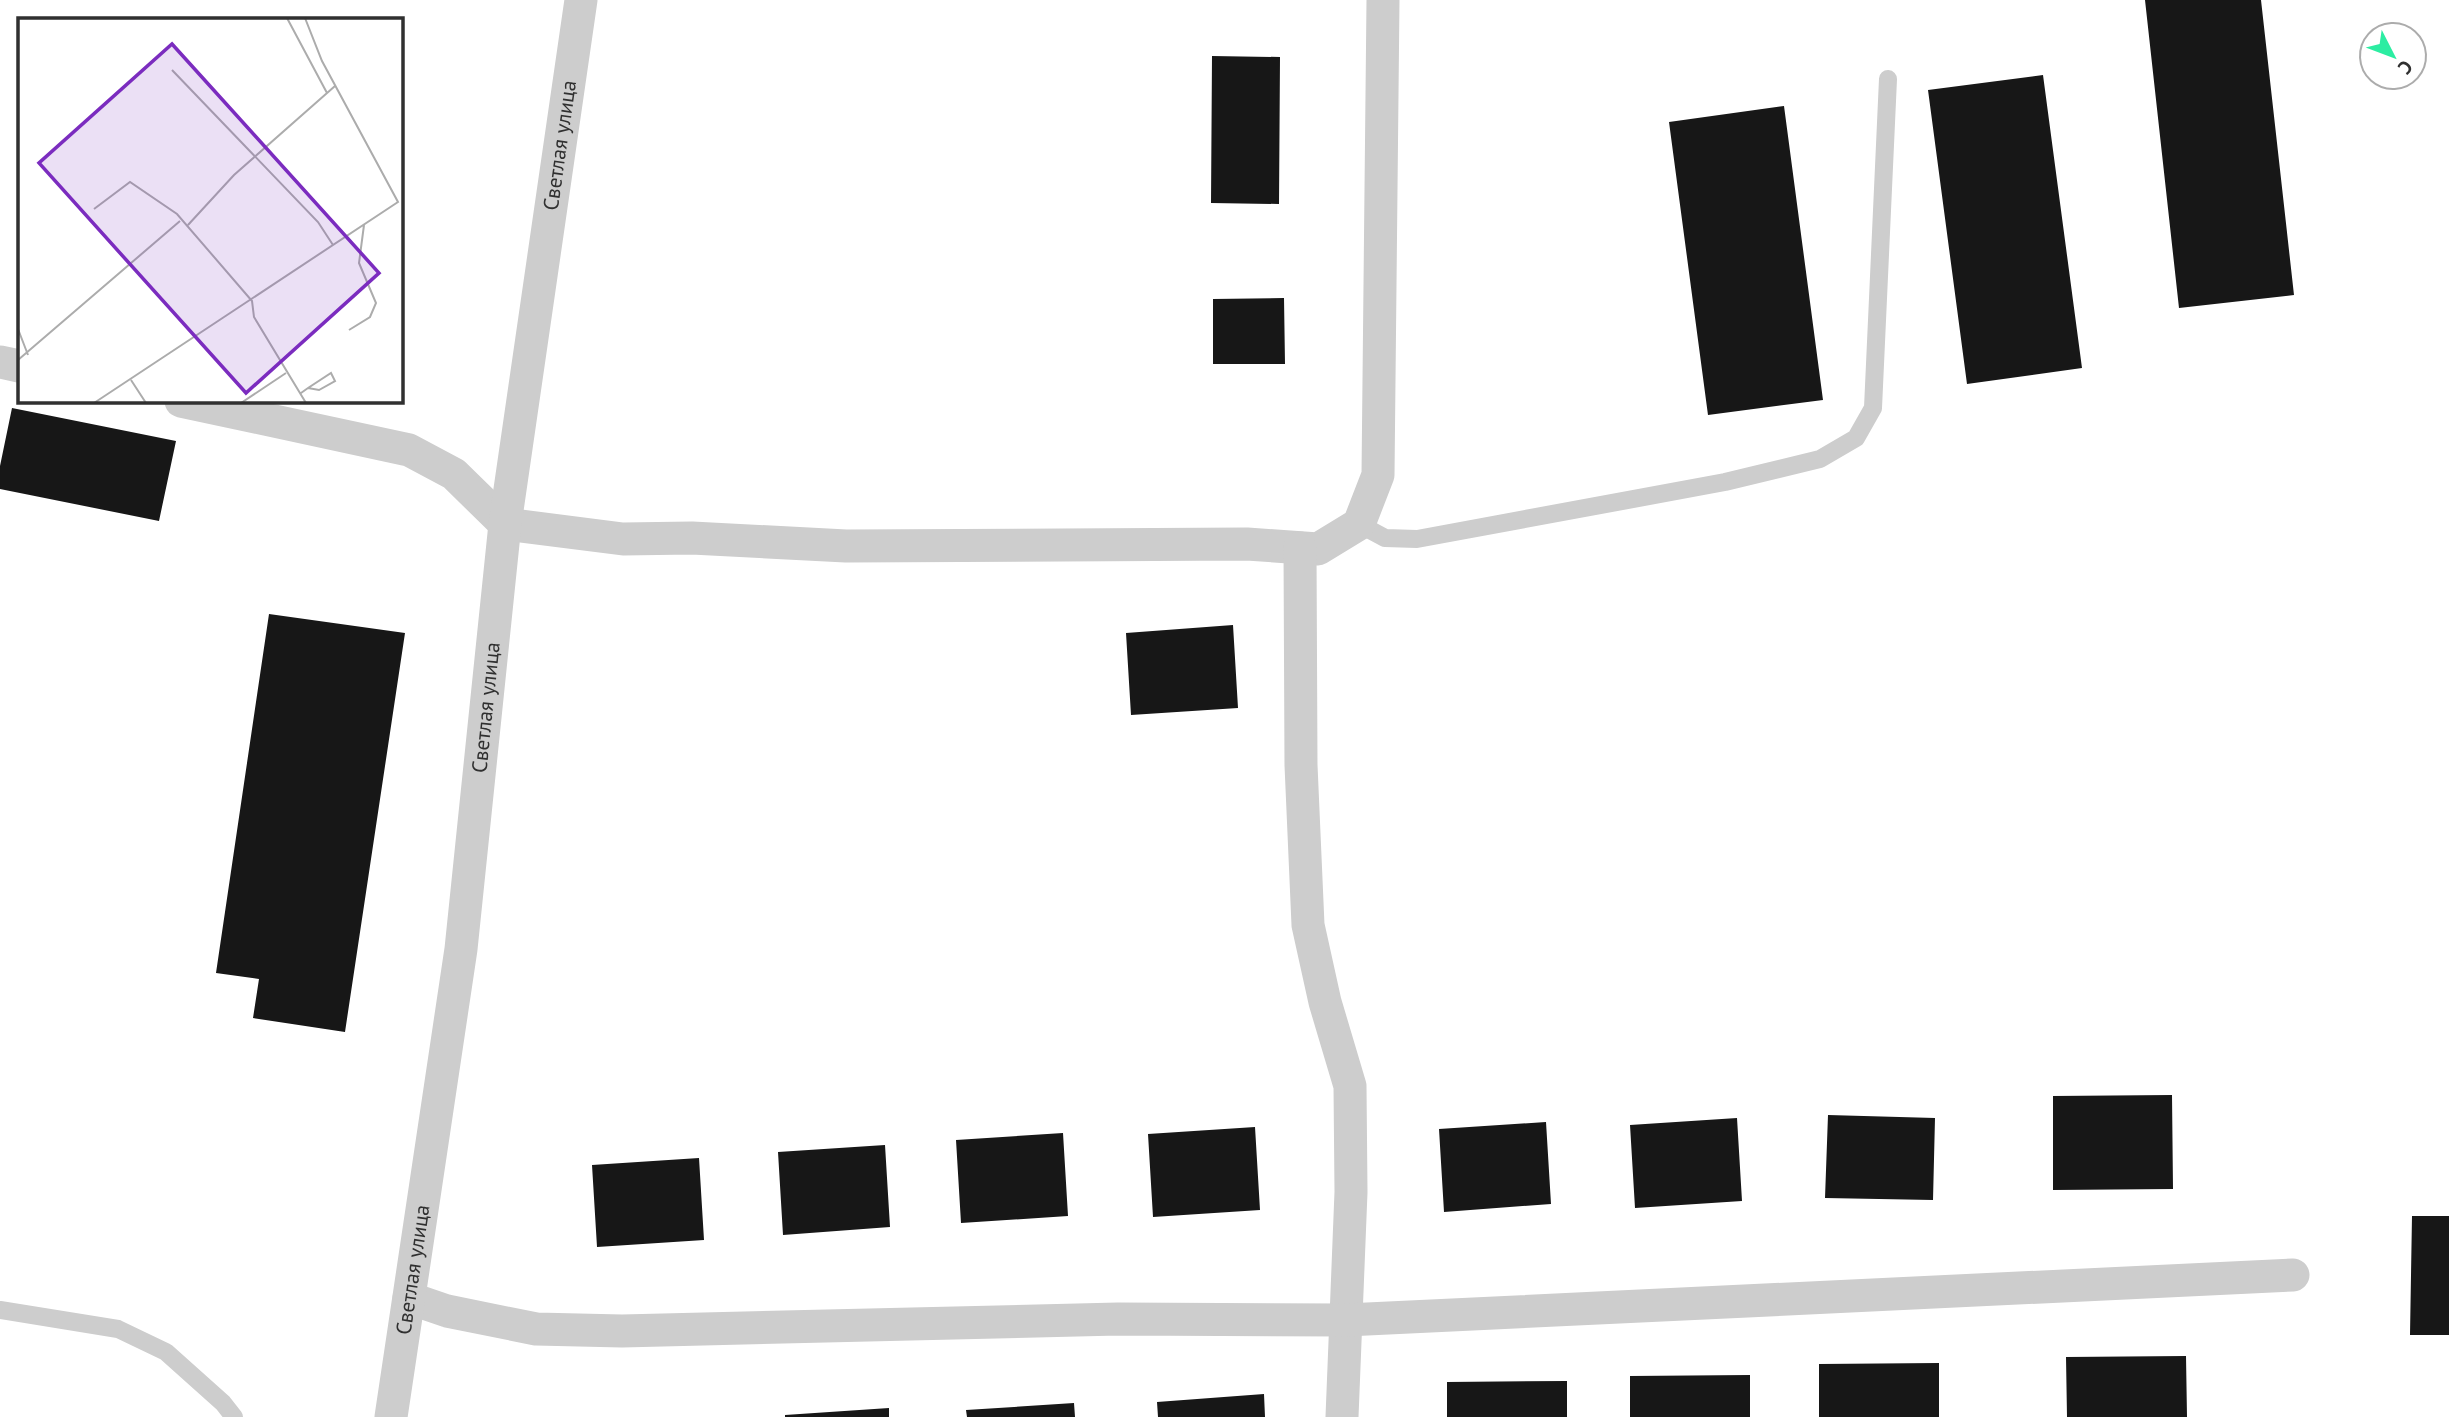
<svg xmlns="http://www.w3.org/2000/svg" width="2449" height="1417" font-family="'PT Sans',sans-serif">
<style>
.building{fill:#171717}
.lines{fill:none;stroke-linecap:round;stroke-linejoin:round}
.lane{stroke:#cdcdcd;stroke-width:18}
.street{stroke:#cdcdcd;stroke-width:33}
.labels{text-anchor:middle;stroke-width:7;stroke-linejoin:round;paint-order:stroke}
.street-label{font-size:21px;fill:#303030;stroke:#fff}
.inset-road{fill:none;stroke:#acacac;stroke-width:2}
.view{fill:#7b2cbf;fill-opacity:0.15;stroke:#7b2cbf;stroke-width:3.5}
.inset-edge{fill:none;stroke:#303030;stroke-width:3.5}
</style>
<rect width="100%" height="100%" fill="#fff"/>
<!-- building -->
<path class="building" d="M2145,0h116l33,295 -115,13z
M1212,56l68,1 -1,147 -68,-1z
M2043,75l39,293 -115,16 -39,-294z
M1784,106l39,294 -115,15 -39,-293z
M1284,298l1,66h-72v-65z
M12,408l164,33 -17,80 -159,-32v-23z
M269,614l136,19 -60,399 -92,-14 6,-39 -43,-6z
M1233,625l5,83 -107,7 -5,-82z
M2172,1095l1,94 -120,1v-94z
M1828,1115l107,3 -2,82 -108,-2z
M1737,1118l5,83 -107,7 -5,-83z
M1546,1122l5,82 -107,8 -5,-83z
M1255,1127l5,83 -107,7 -5,-83z
M1063,1133l5,83 -107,7 -5,-83z
M885,1145l5,82 -107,8 -5,-83z
M699,1158l5,82 -107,7 -5,-82z
M2412,1216h37v119h-39z
M2186,1356l1,61h-120l-1,-60z
M1939,1363v54h-120v-53z
M1750,1375v42h-120v-41z
M1567,1381v36h-120v-35z
M1264,1394l1,23h-107l-1,-15z
M1074,1403l1,14h-108l-1,-7z
M889,1408v9h-104v-2z"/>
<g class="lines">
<!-- lane -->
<path class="lane" d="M1359,524l26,14 32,1 308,-57 95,-23 36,-21 17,-30 15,-329
M0,1310l118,19 48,23 57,51 11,14"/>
<!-- street -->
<g class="street">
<path d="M0,362l19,4"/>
<path d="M181,401l228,49 45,24 51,50 118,15 69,-1 154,8 401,-2 71,5 41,-25 19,-49 5,-475"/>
<path d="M1300,548l1,217 7,160 17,77 25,84 1,106 -9,225"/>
<path d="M409,1298l38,13 89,18 86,2 496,-12 228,1 947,-45"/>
<path id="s1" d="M391,1417l70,-468 44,-425 76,-524"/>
</g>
</g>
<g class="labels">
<!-- street labels -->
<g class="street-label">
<text dy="7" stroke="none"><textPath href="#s1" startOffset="1283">Светлая улица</textPath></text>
<text dy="7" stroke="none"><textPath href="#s1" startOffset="716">Светлая улица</textPath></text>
<text dy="7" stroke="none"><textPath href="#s1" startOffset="149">Светлая улица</textPath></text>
</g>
</g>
<!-- overview -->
<g transform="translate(18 18)">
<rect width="385" height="385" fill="#fff"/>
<path class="inset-road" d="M269,0l40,75M154,52l146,152 15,23M76,191l36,-27 47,32 75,87 2,16 52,86M170,207l46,-50 101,-89M0,311l10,26M331,312l21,-13 6,-14 -17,-40 5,-38M0,342l162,-139M113,362l15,23M283,375l7,-5 23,-15 4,8 -16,9 -11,-2M76,385l304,-201 -76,-141 -17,-43M223,385l45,-30"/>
<path class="view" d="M154,26l207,229 -133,120 -207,-230z"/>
<rect width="385" height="385" class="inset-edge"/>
</g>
<!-- north arrow -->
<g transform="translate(2393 56) rotate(132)"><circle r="33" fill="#ffffff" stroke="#acacac" stroke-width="2"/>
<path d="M0-5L12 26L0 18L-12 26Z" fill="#2ceda2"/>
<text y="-10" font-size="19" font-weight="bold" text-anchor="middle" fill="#303030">С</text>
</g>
</svg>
